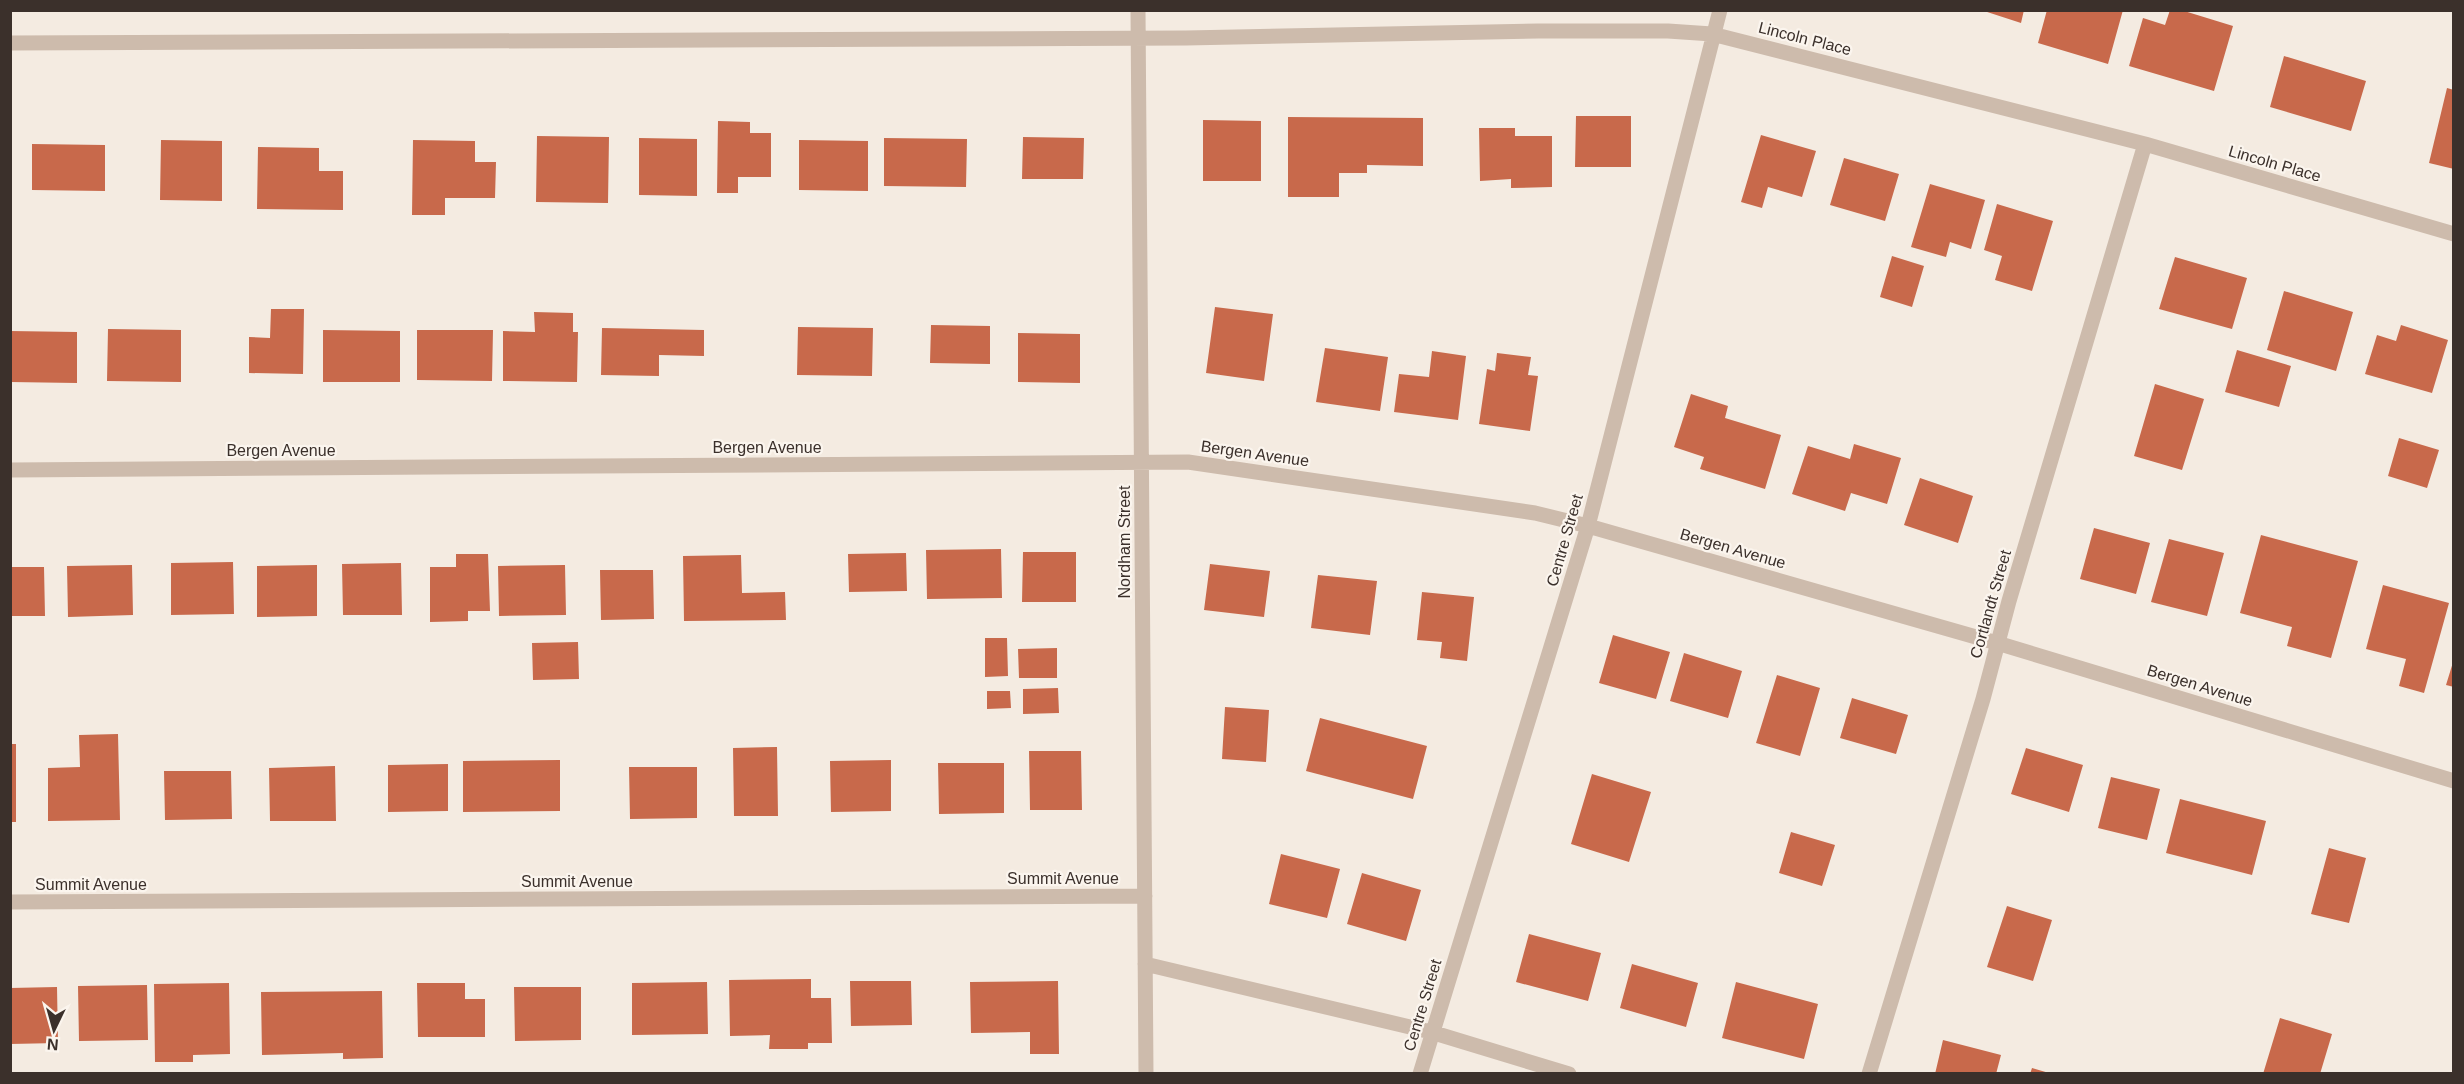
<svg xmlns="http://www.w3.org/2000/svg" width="2464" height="1084" font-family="Helvetica,sans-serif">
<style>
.building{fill:#c8694b}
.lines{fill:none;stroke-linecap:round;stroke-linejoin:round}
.street{stroke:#cdbbac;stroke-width:15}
.labels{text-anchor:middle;stroke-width:4.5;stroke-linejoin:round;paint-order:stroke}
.street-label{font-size:16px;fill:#3b302b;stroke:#fbf5ee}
</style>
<rect width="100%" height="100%" fill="#f4ebe1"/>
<!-- building -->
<path class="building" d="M1981,10h43l-3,13z
M2047,10h76l-15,54 -70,-21z
M2170,10h11l52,16 -19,65 -85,-25 14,-48 22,7z
M2284,56l82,25 -15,50 -81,-24z
M2447,88l7,2v79l-25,-6z
M1576,116h55v51h-56z
M1288,117l135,1v48l-56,-1v8h-28v24h-51z
M1203,120l58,1v60h-58z
M718,121l32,1v11h21v44h-33v16h-21z
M1479,128h36v8h37v51l-41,1v-9l-31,2z
M1761,135l55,16 -14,46 -34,-10 -6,21 -21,-6z
M537,136l72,1 -1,66 -72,-1z
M1023,137l61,1 -1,41h-61z
M639,138l58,1v57l-58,-1z
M884,138l83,1 -1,48 -82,-1z
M161,140l61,1v60l-62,-1z
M413,140l62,1v21h21l-1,36h-50v17h-33z
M799,140l69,1v50l-69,-1z
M32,144l73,1v46l-73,-1z
M258,147l61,1v23h24v39l-86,-1z
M1844,158l55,16 -14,47 -55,-16z
M1930,184l55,16 -14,49 -21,-7 -4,15 -35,-10z
M1997,204l56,17 -21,70 -37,-11 7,-24 -18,-6z
M1892,256l32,10 -12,41 -32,-10z
M2175,257l72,21 -15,51 -73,-20z
M2284,291l69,21 -17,59 -69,-21z
M1215,307l58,7 -9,67 -58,-8z
M271,309h33l-1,65 -54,-1v-36l21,1z
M534,312l39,1v19h5l-1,50 -74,-1v-50l32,1z
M931,325l59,1v38l-60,-1z
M2401,325l47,15 -16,53 -67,-19 12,-39 19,6z
M798,327l75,1 -1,48 -75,-1z
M602,328l102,2v26l-45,-1v21l-58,-1z
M108,329l73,1v52l-74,-1z
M323,330l77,1v51h-77z
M417,330h76l-1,51 -75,-1z
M10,331l67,1v51l-67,-1z
M1018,333l62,1v49l-62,-1z
M1325,348l63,9 -8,54 -64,-9z
M2237,350l54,16 -12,41 -54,-15z
M1432,351l34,5 -8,64 -64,-8 5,-38 30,3z
M1497,353l34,4 -3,18 10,1 -8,55 -51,-7 8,-55 8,2z
M2155,384l49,15 -22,71 -48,-14z
M1691,394l37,12 -3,12 56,17 -16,54 -65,-20 4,-12 -30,-10z
M2399,438l40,12 -12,38 -39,-12z
M1854,444l47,14 -14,46 -36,-11 -6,18 -53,-17 16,-48 42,13z
M1920,478l53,18 -15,47 -54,-18z
M2094,528l56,15 -14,51 -56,-15z
M2261,535l97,26 -27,97 -44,-12 5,-19 -52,-14z
M2169,539l55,14 -17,63 -56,-14z
M1001,549l1,49 -75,1 -1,-49z
M1023,552h53v50h-54z
M906,553l1,38 -58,1 -1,-38z
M456,554h32l2,57h-22v10l-38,1v-55h26z
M741,555l1,38 43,-1 1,28 -102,1 -1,-65z
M233,562l1,52 -63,1v-52z
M401,563l1,52h-59l-1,-51z
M1210,564l60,7 -6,46 -60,-7z
M132,565l1,50 -65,2 -1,-51z
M317,565v51l-60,1v-51z
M565,565l1,50 -67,1 -1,-50z
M10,567h34l1,49h-35z
M600,570h53l1,49 -53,1z
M1318,575l59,6 -7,54 -59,-7z
M2383,585l66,18 -25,90 -25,-7 7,-27 -40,-10z
M1422,592l52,5 -7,64 -27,-3 2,-16 -25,-2z
M1613,635l57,17 -14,47 -57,-16z
M985,638h22l1,38 -23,1z
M578,642l1,37 -46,1 -1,-37z
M1057,648v30h-38l-1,-29z
M1684,653l58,18 -14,47 -58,-17z
M2454,659v28l-8,-2z
M1777,675l43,13 -20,68 -44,-13z
M1058,688l1,25 -36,1v-25z
M987,691h23l1,17 -24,1z
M1852,698l56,17 -12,39 -56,-16z
M1225,707l44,3 -3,52 -44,-3z
M1320,718l107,28 -14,53 -107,-28z
M118,734l2,86 -72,1v-53l32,-1 -1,-32z
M10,744h6v78h-6z
M777,747l1,69h-44l-1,-68z
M2026,748l57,17 -14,47 -58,-18z
M1029,751h52l1,59h-52z
M560,760v51l-97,1v-51z
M891,760v51l-60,1 -1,-51z
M938,763h66v50l-65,1z
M448,764v47l-60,1v-47z
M335,766l1,55h-66l-1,-53z
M629,767h68v51l-67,1z
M164,771h67l1,48 -67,1z
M1592,774l59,18 -22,70 -58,-18z
M2111,777l49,12 -13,51 -49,-12z
M2180,799l86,22 -14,54 -86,-22z
M1791,832l44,13 -13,41 -43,-13z
M2329,848l37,10 -17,65 -38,-9z
M1281,854l59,15 -13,49 -58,-14z
M1362,873l59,17 -15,51 -59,-17z
M2007,906l45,14 -19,61 -46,-14z
M1529,934l72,19 -13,48 -72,-19z
M1632,964l66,19 -12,44 -66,-19z
M811,979v19h20l1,45h-24v6h-39l1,-14 -40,1 -1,-56z
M850,981h61l1,44 -61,1z
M1058,981l1,73h-29v-22l-59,1 -1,-51z
M707,982l1,52 -76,1v-52z
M1736,982l82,22 -14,55 -82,-21z
M229,983l1,71 -37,1v7h-38l-1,-78z
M417,983h48v16h20v38h-67z
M147,985l1,55 -69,1 -1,-55z
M57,987l1,56 -48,1v-56z
M514,987h67v53l-66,1z
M382,991l1,67 -40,1v-6l-81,2 -1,-63z
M2280,1018l52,16 -12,40h-57z
M1943,1040l58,15 -5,19h-61z
M2032,1068l17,5v1h-19z"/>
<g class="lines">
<!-- street -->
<path class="street" d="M1138,10l8,1064
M10,43l1176,-5 352,-7h130l44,3 433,110 309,90
M10,470l1178,-8 347,51 53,13 409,117 457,138
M10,902l1135,-6
M1145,964l286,68 138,42
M1420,1074l168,-548 132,-516
M1869,1074l114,-375 26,-98 136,-457"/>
</g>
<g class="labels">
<!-- street labels -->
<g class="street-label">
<text transform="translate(1805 38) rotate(14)" y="6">Lincoln Place</text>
<text transform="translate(2275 163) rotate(16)" y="6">Lincoln Place</text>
<text x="767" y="453">Bergen Avenue</text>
<text x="281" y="456">Bergen Avenue</text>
<text transform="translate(1255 453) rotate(8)" y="6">Bergen Avenue</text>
<text transform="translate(1564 540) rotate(-74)" y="6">Centre Street</text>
<text transform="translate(1124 542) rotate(-90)" y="6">Nordham Street</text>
<text transform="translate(1733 548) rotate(16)" y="6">Bergen Avenue</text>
<text transform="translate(1990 604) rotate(-74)" y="6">Cortlandt Street</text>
<text transform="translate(2200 685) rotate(17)" y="6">Bergen Avenue</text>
<text x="1063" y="884">Summit Avenue</text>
<text x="577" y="887">Summit Avenue</text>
<text x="91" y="890">Summit Avenue</text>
<text transform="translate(1422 1005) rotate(-73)" y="6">Centre Street</text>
</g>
</g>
<!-- border -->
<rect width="2464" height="1084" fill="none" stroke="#3b302b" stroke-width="24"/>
<!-- north arrow -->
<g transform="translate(54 1030) rotate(185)" stroke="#fbf5ee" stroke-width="4.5" paint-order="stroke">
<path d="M0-4.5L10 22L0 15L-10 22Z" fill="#3b302b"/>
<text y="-9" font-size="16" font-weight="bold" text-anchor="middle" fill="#3b302b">N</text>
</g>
</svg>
